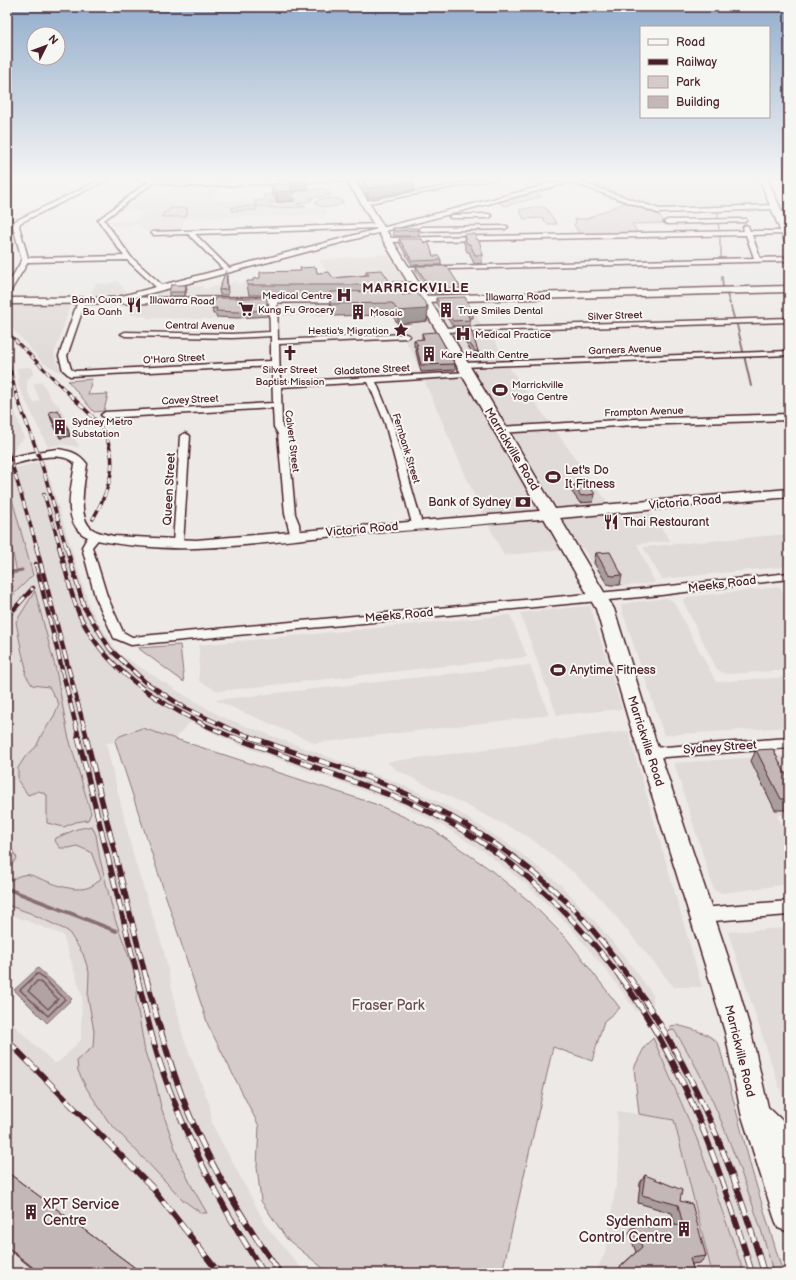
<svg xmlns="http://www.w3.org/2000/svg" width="796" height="1280" font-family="'Balsamiq Sans',sans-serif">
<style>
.built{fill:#e0dad8}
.green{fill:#d4cbca;stroke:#8f757a}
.water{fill:#b1a2a3;stroke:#886e73}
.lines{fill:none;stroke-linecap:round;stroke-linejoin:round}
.shore{stroke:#73535b;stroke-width:1.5}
.stream-far3{stroke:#886e73;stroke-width:1.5}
.stream-far2{stroke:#886e73;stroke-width:2}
.stream-far1{stroke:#886e73;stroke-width:3}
.stream{stroke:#886e73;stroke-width:4}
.minor-casing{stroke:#4a1f2b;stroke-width:3}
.tertiary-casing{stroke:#4a1f2b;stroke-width:3}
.secondary-casing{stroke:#4a1f2b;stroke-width:3}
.primary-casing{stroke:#4a1f2b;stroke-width:3}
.minor{fill:#f6f6f2;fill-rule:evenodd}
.tertiary{fill:#f6f6f2;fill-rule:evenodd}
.secondary{fill:#f6f6f2;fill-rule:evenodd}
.primary{fill:#f6f6f2;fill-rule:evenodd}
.rail-far5-casing{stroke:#4a1f2b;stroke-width:2.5}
.rail-far4-casing{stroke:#4a1f2b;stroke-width:3}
.rail-far3-casing{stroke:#4a1f2b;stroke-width:3.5}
.rail-far2-casing{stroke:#4a1f2b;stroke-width:4.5}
.rail-far1-casing{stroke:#4a1f2b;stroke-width:5.5}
.rail-casing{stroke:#4a1f2b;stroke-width:6}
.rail-far5{stroke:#f6f6f2;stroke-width:1.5;stroke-dasharray:4.5;stroke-linecap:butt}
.rail-far4{stroke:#f6f6f2;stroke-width:2;stroke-dasharray:5.5;stroke-linecap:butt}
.rail-far3{stroke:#f6f6f2;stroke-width:2.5;stroke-dasharray:7;stroke-linecap:butt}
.rail-far2{stroke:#f6f6f2;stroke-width:3;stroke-dasharray:9;stroke-linecap:butt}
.rail-far1{stroke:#f6f6f2;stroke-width:4;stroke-dasharray:12;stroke-linecap:butt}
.rail{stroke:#f6f6f2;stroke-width:4.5;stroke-dasharray:14;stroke-linecap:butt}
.wall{fill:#a99d9d;stroke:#4a1f2b}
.shaded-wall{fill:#898080;stroke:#4a1f2b}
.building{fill:#c4b7b7;stroke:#4a1f2b}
.labels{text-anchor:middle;stroke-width:4;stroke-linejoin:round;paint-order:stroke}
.far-poi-label{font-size:10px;fill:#4a1f2b;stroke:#f6f6f2;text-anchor:start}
.far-street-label{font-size:10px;fill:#4a1f2b;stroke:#f6f6f2}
.street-label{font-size:12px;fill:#4a1f2b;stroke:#f6f6f2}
.poi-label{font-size:12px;fill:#4a1f2b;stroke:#f6f6f2;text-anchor:start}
.far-district-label{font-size:13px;font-weight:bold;letter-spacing:1px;fill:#4a1f2b;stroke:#f6f6f2}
.near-park-label{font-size:14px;fill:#6c4a53;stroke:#f6f6f2}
.near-poi-label{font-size:14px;fill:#4a1f2b;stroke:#f6f6f2;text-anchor:start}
</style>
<rect width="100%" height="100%" fill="#ece9e6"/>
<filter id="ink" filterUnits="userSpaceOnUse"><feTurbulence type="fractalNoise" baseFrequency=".025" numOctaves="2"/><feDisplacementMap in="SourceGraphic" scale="8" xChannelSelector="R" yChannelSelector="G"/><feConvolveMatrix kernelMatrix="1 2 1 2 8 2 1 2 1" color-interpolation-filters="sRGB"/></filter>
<g filter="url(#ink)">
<!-- built -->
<path class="built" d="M591,178h164l9,28 -110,2 -24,-11 -49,-16z
M175,186l43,1 -8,14 37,-1 6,2 7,5 7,1 48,-1 10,2 2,6 -142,4 -3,11 -36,2 -7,-8 -23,3 -5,-5 24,-1 10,-9 -23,-2 25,-19 19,1z
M388,254l11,18 48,-1 25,42h3l7,13 8,6 19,35 96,132 8,17 39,-2 18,27 -33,3 18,39 -43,4 -6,-2 -23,-37 -79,7 -22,-42 -70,-161 -21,-38 -5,1 -106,1 -1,-18 -138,-2 51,-14 -1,4h12l-1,3 35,-8v3l82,-9 8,-2 -8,-13z
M117,281l11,12 -14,3h-25l7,-13 10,1z
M134,302l134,2v14l-57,1 -64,-1 -1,-2 -16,-1 2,-12z
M71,303l-17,52 8,18 -20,-11 -35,-40v-17z
M29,367l4,2v5l-6,6v10l3,7 4,6 6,-3 -7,-16 9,-2 9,17 8,7 20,41 -18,-3 -13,3 -29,-60 -2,-19z
M7,388l17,50 -8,7 -3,8 -6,1z
M44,461l46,147 28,45 61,39 43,25 181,68 50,24 57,36 52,41 38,41 32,39 21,29v10l-16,7 -30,-41 -41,-49 -39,-37 -41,-32 -38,-24 -45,-24 -166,-61 -47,-22 -17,19 -53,-5 -5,5 -9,3 29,118 28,86 20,89 27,69 2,18 55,103 38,46h-298v-254l47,44 5,-1 22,-22 1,-45 -19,-60 -56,-22v-312l26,-26 -26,-94v-11z
M7,526l8,42 -8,2z
M789,534v32l-127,13 -19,-32z
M780,587l9,14v69l-63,4 -9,-4 -34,-69 4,-4z
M667,598l6,3 43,81 73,-5v50l-125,8 -43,-128 2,-3z
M590,606l32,103 -65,6 -37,-102z
M510,615l17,42 -309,34 -19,-10v-36z
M530,665l19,50 -234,28 -100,-43z
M628,731l74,256h-28l-71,-86 -32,-31 -42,-33 -132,-67 -10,-8z
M789,755v60h-12l12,26v43l-66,9 -9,-3 -40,-127z
M789,928v188l-61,-184z
M674,1030l15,22 26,52 33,86 18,54 7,29h-29l-47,-134 -44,-101z
M617,1111l57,9 38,153h-117l10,-20 14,-86z"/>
<!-- green -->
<path class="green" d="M321,189l5,1 5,5 -18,3 -4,-1 3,2 -1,2 -14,3 9,3 -32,1 -17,-2v4l-25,1v-4l24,-1 -2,-5 10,-1v-5l8,-1 1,2 14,4 -18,1 1,2 24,-2 -4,-9z
M534,193l8,3 -37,10 -8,-4z
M332,198l10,2 1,3c-8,5 -20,6 -28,0l4,-4z
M626,202l34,14 5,7 -33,1 6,9 -58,1 -6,-9 2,-3 -1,-3h11z
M535,207h10l12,17h-10l-4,-6 -19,1 -5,-9z
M170,208h18l-2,3 2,1 -3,5h-24l4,-5h3z
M92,379l-4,16 20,-1 -4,17 -10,1 -26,-31z
M7,481l26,94 -26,26c0,-5 5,-9 6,-15l-6,-2v-8l10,-3 -10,-47z
M35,591l21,79 12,65 23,78 -3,7 -12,2 -12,5 -17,-4v-28l-8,-4 -11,4 -10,-14v-13l7,-11 11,-10 6,-13 12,-18 5,-12 -10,-17 -17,-2 -7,-11 1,-6 -4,-15 -6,-31z
M180,645l4,37 -46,-34z
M142,728l236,77 55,25 55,38 41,33 38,38 53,69 -16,13 -12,40 -39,-14 -51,226h-173l-42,-34 -26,-38 -4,-34 2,-41 -51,-101 -93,-284 5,-5z
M92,826l4,9 4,24 15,60 16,43 6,22 -1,15 9,53 11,32 5,23 18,53 13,27 15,26h-6l-18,-13 -75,-79 -21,-32 -9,-18 -1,-11 16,-13 1,-16 -6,-33 1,-26 -6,-18 -15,-23 -38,-18 -23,-8v-21c4,-4 10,-8 16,-9 5,-2 13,2 18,4 19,7 45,19 60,-1l-10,-26 -14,-6 -8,2h-9l-5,-7 1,-3 21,-9z
M7,827l3,7 1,14 6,10 -10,12z
M677,1025c13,4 33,7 42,20l33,126 31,102h-10c-9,-39 -23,-76 -37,-114 -17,-45 -35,-89 -62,-129l-5,1 1,-5z
M653,1038l44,101 47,134h-32l-38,-153 -35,-6 -5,-46 11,-22z"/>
<!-- water -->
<path class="water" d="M38,968l34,31 -25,24 -33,-33z"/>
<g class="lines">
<!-- shore -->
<path class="shore" d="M37,974h2l26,25 -17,17 -28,-26z
M37,981h2l19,18 -10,10 -20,-18z"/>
<!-- stream-far3 -->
<path class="stream-far3" d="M718,212v8
M718,222l1,7
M720,237v9
M721,247v10"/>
<!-- stream-far2 -->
<path class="stream-far2" d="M722,277l1,11
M727,294l3,10
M731,307l3,11
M737,325l14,61"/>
<!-- stream-far1 -->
<path class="stream-far1" d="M7,573l15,-3"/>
<!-- stream -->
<path class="stream" d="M8,889l108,42"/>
<!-- minor casing -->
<g class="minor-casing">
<path id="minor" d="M104,178h7l-91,45 -1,3 9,32 96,-2 -26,-36 55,-42 3,2 -1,1 -51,39 27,37 31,28 61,-16 -35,-35 -34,1 -3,-2 1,-1 227,-8 3,2 -3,2 -184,6 34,34 317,-83 -17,-7c9,0 15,5 22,6 8,1 22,-6 33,-6l-7,3 82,28 116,-4 3,2 -3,2 -117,4 -87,-31 -450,119h-3v-4l38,-10 -29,-27 -99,2 -18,30 -3,2v-8l15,-26 -9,-34 2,-5z
M489,178h11l-136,26 -3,-2z
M452,215l37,-1 3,2 -3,2h-39l-1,-1z
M746,219v2l-2,1 -77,2 -3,-2 3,-2z
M746,225l2,1 2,5h37l1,1 -3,2 -33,1 8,23 29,-1v4l-384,9 -2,-1v-2l351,-9 -8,-23 -358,7 -3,-2 3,-2 356,-7 -1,-4z
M507,226l1,1 -3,2 -83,2 -3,-2 3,-2z
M79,298h6l1,2 -19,56 4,13 4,2 196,-10v-25l-39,2 -107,-2 -4,-2 4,-2 107,2 38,-2 -1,-32 4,-2 4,2 1,40 128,-6 4,2 -4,2 -127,6 1,38 190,-10v4h-3l-91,6 17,41 29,101 -5,3 -5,-3 -27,-101 -17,-41 -87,5 1,40 6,7 7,80 4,10 1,11 -1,2h-8l-6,-23 -7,-80 -4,-7 -1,-19 -168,10 -4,-3 4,-3 168,-9 -1,-37 -202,10 -7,-6 -4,-14z
M789,318v4l-346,10 -4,-2 4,-2z
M789,351v4l-327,12 -4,-2 4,-2z
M789,414v6l-154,5 -135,8 -4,-3 4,-3 135,-8z
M185,433l5,3 -7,108 -5,3 -5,-3 7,-108z
M96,533l5,3 -9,11 15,49 16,36 9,5 529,-50 128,-14v6l-128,16 -530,50 -17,-7 -19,-42 -13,-49 5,-9z
M789,738v10l-138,10 -5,-1 -2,-4 2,-4 5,-1z
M789,901v14l-88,7 -6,-2 -2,-5 2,-5 6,-2z"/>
</g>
<!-- tertiary casing -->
<g class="tertiary-casing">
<path id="tertiary" d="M134,178h19l29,4 128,-4h54l-4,2 -145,6h-33l-44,-6z
M789,286v6l-366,10 -5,-3 5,-3z
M58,449c13,2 21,4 29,15 -2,16 -11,53 5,65 6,4 14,5 21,7l83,4 355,-30 5,1 2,3 -2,3 -5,1c-79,7 -158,14 -238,20 -38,4 -78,9 -117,10 -21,1 -102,-2 -115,-15 -19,-17 -9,-47 -6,-69 -13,-16 -51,-2 -68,2v-8l29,-6z"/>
</g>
<!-- secondary casing -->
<g class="secondary-casing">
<path id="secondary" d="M344,178h8l4,4 94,151 105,176 234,-20v8l-229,21 54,91 34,109 88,263 15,51 17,75 21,20v32l-5,-2 5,15v60l-11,-4 -4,-11 -33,-104 -16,-81 -15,-51 -82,-263 -32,-109 -158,-276 -80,-135z
M355,297l5,3 -1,2 -352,2v-6z"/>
</g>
<!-- primary casing -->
<g class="primary-casing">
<path id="primary" d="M759,178h8l22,50v15l-5,-3z"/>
</g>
<!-- minor -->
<use href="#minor" class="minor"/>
<!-- tertiary -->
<use href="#tertiary" class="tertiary"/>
<!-- secondary -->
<use href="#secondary" class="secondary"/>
<!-- primary -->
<use href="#primary" class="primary"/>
<!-- rail-far5 casing -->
<g class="rail-far5-casing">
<path id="rail-far5" d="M7,187l3,-9"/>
</g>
<!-- rail-far4 casing -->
<g class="rail-far4-casing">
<path id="rail-far4" d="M7,332l63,63
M7,354l9,41"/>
</g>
<!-- rail-far3 casing -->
<g class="rail-far3-casing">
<path id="rail-far3" d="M16,394l25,68 25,85
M69,394c9,9 19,17 27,27 26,33 16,64 -3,98
M7,448l30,99
M44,494l16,53"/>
</g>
<!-- rail-far2 casing -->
<g class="rail-far2-casing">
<path id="rail-far2" d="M36,546l51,192
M59,546c7,23 11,48 21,70 29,61 95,98 155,122
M66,546l18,61 26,42 35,33 40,26 45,21 24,9
M36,564l43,174
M7,617l26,-29"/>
</g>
<!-- rail-far1 casing -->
<g class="rail-far1-casing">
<path id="rail-far1" d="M78,737l60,241
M86,737l60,241
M233,737l173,64c90,39 156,100 215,177
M251,737c40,15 81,27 121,42 72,29 140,70 196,124 23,23 43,49 61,75"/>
</g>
<!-- rail casing -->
<g class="rail-casing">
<path id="rail" d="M137,977c8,30 14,60 24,89 25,74 61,142 103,207
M146,977c12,46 25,93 43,137 24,57 56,109 91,159
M620,977c66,88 100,192 132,296
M629,977c64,90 105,190 135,296
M7,1040l144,146 68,87"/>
</g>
<!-- rail-far5 -->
<use href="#rail-far5" class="rail-far5"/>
<!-- rail-far4 -->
<use href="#rail-far4" class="rail-far4"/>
<!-- rail-far3 -->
<use href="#rail-far3" class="rail-far3"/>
<!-- rail-far2 -->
<use href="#rail-far2" class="rail-far2"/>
<!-- rail-far1 -->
<use href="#rail-far1" class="rail-far1"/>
<!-- rail -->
<use href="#rail" class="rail"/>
</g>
<!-- wall -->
<path class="wall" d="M277,178l31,12 -15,2 1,9 -17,1 -5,-8 -1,-10h6z
M363,180l51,1v9l-46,8 -5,-9z
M393,228l26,2v6h-25l-1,-2z
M464,234l19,21 -1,8 -8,1 -5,-12h-2l-3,-9z
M399,239l25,4 9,13 8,4v5h-29l-13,-22z
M416,266l45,22v5l-30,1 -15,-23z
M366,271l24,11h22l-1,9 -1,3 18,24 -1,3 -29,3 -6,-9 -61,1 -1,-21h-81l-2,-10 6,-4 64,-8 16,5 33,-3z
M227,275l1,20h-8l-1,-5z
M186,285l1,4 -2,7h-16v-4z
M436,298l37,14v6h-4l1,2v6h-17l-17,-23z
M268,304v12l-30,2 -22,-1v-3h-3l-1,-6z
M458,328l20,23v5l-2,1 -18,-24z
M422,333l33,31v6l-34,2 -5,-20v-3l-2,-3v-6h8z
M49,412l21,24 -10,2 -9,-19z
M574,485l21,9 -2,8 -13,1 -8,-11z
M596,553l26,22 -2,10h-9l-4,-1 -13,-21z
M756,750l33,31v29h-14l-24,-49z
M7,1172l135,101h-104l-31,-25z
M645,1175l35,26 26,55 -6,7 -8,1 2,9h-79l4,-5 17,-16 -7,-19 5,-8 12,2 29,-2 -3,-12 -34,-10 2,-20z"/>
<!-- shaded-wall -->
<path class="shaded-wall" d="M307,180l1,10 -15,2 1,9 -17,1 -1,-10 14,-10z
M414,181v9l-46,8v-10z
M412,282l-1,9 -1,4v-10z
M186,285l1,4 -2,7v-4z
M428,306l-1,15 -29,3v-13z
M478,351v5l-2,1v-5z
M68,429l2,7 -10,2 -2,-7z
M7,1143l4,4 -4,5z"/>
<!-- building -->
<path class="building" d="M277,178h30v2l-17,2 3,9 -17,1 -5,-8h9z
M374,178h35l5,3 -46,7 -5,-8z
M393,228h24l2,2 -25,1z
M464,234h11l2,6h2l4,15h-8l-5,-11h-3z
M399,239h23l2,4h5l4,13h6l2,4 -29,1z
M416,266h31l14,22 -30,1z
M316,267l1,6 12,-1 4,6 36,-3 -3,-4 16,-1 8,12h22l-2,3h-163v-4h6v-2l7,-1v-6l41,-1 -1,-3z
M226,270l1,19 -8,1z
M171,285h15l-1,7h-16z
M404,291l-2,4 15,-2 11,13h-2l1,3 -29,2 -6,-8 -62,1v-12z
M465,297l8,15 -6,1 3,7 -17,1 -17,-23z
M215,298h52v12l-30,2 -21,-1 1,-3h-5z
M470,327l8,24 -2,1 -18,-24z
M437,332l18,32 -34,1 -5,-20h2l-4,-5 10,-1 -2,-6z
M58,410l10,19 -10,2 -9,-19z
M588,484l7,10 -14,2 -7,-11z
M610,552l12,23 -9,1 -4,-1 -13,-22z
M773,749l16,32v18h-8l-25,-49z
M7,1172l135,101h-102l-33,-26z
M645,1175l37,15 -2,11 12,3 14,52 -16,2 4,15h-74l-1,-5 23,-21 -8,-22 9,-6 3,8 37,-2 -5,-20 -36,-10z"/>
</g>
<!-- sky -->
<linearGradient id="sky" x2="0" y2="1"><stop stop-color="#92adcc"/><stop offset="0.5" stop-color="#f6f5f4"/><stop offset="1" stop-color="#f6f5f4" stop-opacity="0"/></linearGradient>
<rect width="796" height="357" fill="url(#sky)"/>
<!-- icons -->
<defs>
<g id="hospital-bare" transform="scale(1.2)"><path d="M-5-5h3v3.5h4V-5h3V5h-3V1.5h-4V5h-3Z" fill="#4a1f2b" stroke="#f6f6f2" stroke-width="2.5" paint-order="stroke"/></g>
<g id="restaurant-bare" transform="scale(1.2)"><path d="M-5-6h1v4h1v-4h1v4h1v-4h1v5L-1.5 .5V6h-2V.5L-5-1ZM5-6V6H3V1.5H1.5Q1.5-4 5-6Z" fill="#4a1f2b" stroke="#f6f6f2" stroke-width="2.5" paint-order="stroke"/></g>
<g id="supermarket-bare" transform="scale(1.2)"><path d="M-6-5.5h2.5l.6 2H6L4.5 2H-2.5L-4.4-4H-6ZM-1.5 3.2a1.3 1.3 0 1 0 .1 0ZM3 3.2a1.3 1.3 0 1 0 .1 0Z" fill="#4a1f2b" stroke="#f6f6f2" stroke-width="2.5" paint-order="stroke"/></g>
<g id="building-bare" transform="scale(1.2)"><path d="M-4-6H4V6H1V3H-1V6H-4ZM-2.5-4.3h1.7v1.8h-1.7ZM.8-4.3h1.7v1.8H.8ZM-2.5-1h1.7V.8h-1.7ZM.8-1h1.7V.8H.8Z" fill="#4a1f2b" stroke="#f6f6f2" stroke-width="2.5" paint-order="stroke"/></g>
<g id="sight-bare" transform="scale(1.2)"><path d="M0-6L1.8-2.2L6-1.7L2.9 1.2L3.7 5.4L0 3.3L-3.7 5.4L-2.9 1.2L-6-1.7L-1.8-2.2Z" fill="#4a1f2b" stroke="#f6f6f2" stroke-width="2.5" paint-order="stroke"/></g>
<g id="church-bare" transform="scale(1.2)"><path d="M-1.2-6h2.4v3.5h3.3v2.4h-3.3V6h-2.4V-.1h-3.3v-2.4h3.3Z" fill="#4a1f2b" stroke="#f6f6f2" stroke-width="2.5" paint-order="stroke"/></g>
<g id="stadium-bare" transform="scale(1.2)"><path d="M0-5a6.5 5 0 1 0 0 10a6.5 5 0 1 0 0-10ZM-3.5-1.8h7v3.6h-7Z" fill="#4a1f2b" stroke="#f6f6f2" stroke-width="2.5" paint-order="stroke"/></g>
<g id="bank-bare" transform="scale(1.2)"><path d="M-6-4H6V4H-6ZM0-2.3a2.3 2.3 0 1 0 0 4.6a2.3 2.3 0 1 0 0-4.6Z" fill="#4a1f2b" stroke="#f6f6f2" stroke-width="2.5" paint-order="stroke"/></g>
</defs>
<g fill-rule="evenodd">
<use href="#hospital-bare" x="344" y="295"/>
<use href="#restaurant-bare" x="134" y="305"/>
<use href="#supermarket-bare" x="246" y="309"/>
<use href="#building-bare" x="446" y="310"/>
<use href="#building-bare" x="358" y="312"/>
<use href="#sight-bare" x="401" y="330"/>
<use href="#hospital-bare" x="463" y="334"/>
<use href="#church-bare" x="290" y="353"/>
<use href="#building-bare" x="429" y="354"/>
<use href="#stadium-bare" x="500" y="390"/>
<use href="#building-bare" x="60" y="427"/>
<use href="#stadium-bare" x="553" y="477"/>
<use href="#bank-bare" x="523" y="502"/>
<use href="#restaurant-bare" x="611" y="522"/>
<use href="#stadium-bare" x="558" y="670"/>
<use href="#building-bare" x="31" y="1212"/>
<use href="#building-bare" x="684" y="1229"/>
</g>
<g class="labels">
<!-- far-poi labels -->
<g class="far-poi-label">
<text x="332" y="299" text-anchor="end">Medical Centre</text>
<text x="122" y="303" text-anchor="end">Banh Cuon<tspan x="122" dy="12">Ba Oanh</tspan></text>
<text x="258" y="313">Kung Fu Grocery</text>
<text x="458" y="314">True Smiles Dental</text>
<text x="370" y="316">Mosaic</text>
<text x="389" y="334" text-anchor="end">Hestia's Migration</text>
<text x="475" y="338">Medical Practice</text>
<text x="441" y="358">Kare Health Centre</text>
<text x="290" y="373" text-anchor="middle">Silver Street<tspan x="290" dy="12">Baptist Mission</tspan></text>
<text x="512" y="388">Marrickville<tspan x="512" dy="12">Yoga Centre</tspan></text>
<text x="72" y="425">Sydney Metro<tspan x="72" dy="12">Substation</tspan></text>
</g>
<!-- far-street labels -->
<g class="far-street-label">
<text transform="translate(518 296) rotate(-1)" y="4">Illawarra Road</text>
<text transform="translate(182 300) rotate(1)" y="4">Illawarra Road</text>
<text transform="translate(615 315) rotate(-2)" y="4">Silver Street</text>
<text transform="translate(200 325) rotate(1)" y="4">Central Avenue</text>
<text transform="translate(625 349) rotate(-2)" y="4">Garners Avenue</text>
<text transform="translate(174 358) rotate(-3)" y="4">O'Hara Street</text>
<text transform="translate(372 369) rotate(-3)" y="4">Gladstone Street</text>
<text transform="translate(190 399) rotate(-3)" y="4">Cavey Street</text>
<text transform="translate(644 411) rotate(-2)" y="4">Frampton Avenue</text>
<text transform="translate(293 441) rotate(83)" y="4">Calvert Street</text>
<text transform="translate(407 448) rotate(73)" y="4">Fernbank Street</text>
</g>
<!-- street labels -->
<g class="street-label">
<text transform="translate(512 449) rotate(59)" y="4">Marrickville Road</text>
<text transform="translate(169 489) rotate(-87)" y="4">Queen Street</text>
<text transform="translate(685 502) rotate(-5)" y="4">Victoria Road</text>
<text transform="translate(362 529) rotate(-5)" y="4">Victoria Road</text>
<text transform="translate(722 584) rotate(-7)" y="4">Meeks Road</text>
<text transform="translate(399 615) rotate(-5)" y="4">Meeks Road</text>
<text transform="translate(646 741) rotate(72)" y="4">Marrickville Road</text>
<text transform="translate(720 747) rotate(-4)" y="4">Sydney Street</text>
<text transform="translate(740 1051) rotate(76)" y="4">Marrickville Road</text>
</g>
<!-- poi labels -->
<g class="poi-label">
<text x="565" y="474">Let's Do<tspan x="565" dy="14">It Fitness</tspan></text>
<text x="511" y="506" text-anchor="end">Bank of Sydney</text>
<text x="623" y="526">Thai Restaurant</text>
<text x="570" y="674">Anytime Fitness</text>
</g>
<!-- far-district labels -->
<g class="far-district-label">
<text x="416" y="292">MARRICKVILLE</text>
</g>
<!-- near-park labels -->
<g class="near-park-label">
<text x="388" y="1010">Fraser Park</text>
</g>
<!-- near-poi labels -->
<g class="near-poi-label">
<text x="43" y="1209">XPT Service<tspan x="43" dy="16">Centre</tspan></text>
<text x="672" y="1226" text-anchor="end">Sydenham<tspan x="672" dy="16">Control Centre</tspan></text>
</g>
</g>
<!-- margin -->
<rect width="796" height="1280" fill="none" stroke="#f6f6f2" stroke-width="24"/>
<rect x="12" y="12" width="772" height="1256" fill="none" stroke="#4a1f2b" stroke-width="1.5" filter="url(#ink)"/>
<!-- legend -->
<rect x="640" y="26" width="130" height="92" fill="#f6f6f2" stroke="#b1a0a2"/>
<rect x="648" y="39" width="20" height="6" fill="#f6f6f2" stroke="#b1a0a2"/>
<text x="676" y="46" font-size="12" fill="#4a1f2b">Road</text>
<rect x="648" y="59" width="20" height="6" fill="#4a1f2b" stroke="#b1a0a2"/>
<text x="676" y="66" font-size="12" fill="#4a1f2b">Railway</text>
<rect x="648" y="76" width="20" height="12" fill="#d4cbca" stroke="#b1a0a2"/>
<text x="676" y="86" font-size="12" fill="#4a1f2b">Park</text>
<rect x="648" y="96" width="20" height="12" fill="#c4b7b7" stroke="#b1a0a2"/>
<text x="676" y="106" font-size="12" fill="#4a1f2b">Building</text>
<!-- north arrow -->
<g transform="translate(46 46) rotate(48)"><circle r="19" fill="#f6f6f2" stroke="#b1a0a2"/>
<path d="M0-3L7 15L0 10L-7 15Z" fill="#4a1f2b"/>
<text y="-6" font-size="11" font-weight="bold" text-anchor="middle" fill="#4a1f2b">N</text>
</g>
</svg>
